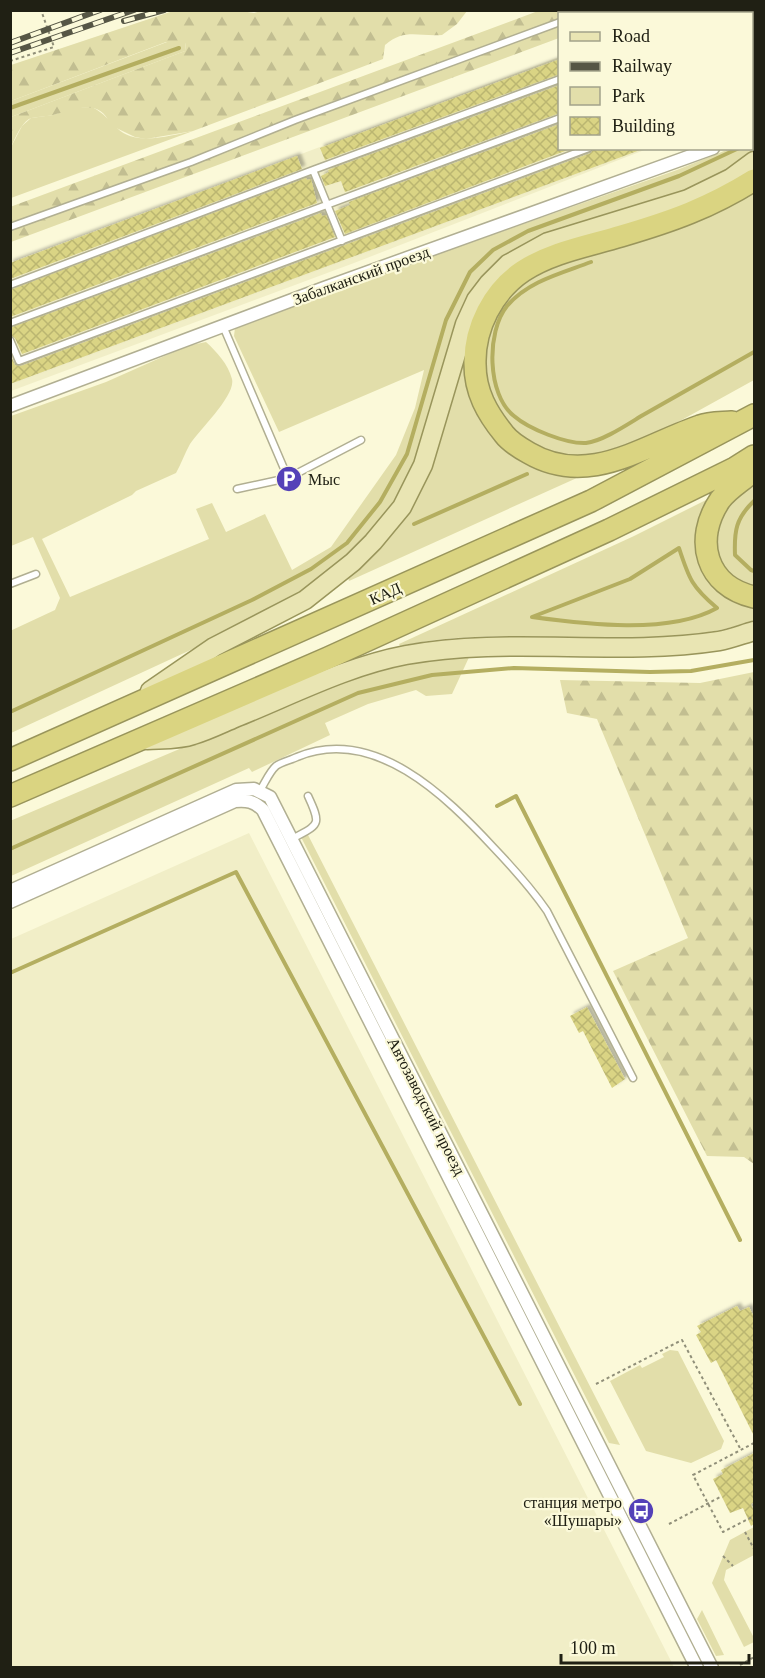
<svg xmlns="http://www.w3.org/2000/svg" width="765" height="1678" font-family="Georgia,serif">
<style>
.built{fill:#f1eec7}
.green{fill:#e2deaa}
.forest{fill:url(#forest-firs)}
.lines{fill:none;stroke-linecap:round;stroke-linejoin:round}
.stream{stroke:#b4ae60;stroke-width:4}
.building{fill:url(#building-cross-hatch);filter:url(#shadow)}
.service-casing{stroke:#b1af92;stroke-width:9}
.minor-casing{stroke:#b1af92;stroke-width:15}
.primary-casing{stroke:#99955b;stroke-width:21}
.motorway-casing{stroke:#99955b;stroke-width:24}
.path{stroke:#908f79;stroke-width:2;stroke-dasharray:3 3;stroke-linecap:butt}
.service{stroke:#fff;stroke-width:6}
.minor{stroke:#fff;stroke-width:12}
.primary{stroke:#e9e5b3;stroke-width:18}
.motorway{stroke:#dad481;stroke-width:21}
.rail-casing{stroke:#565645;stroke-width:6}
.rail{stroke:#fbf9d9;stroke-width:4;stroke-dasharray:11;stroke-linecap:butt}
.labels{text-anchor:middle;stroke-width:4.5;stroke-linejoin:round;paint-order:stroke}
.street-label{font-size:16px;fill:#202014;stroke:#fbf9d9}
.poi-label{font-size:16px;fill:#202014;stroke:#fbf9d9;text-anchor:start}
</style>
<defs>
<pattern id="forest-firs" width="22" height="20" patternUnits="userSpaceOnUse" patternTransform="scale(1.5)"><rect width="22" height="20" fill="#e2deaa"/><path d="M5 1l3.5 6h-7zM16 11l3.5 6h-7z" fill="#c2be91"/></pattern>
<pattern id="building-cross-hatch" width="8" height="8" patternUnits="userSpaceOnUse" patternTransform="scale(1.5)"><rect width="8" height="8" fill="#dad484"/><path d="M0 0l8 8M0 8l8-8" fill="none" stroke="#bbb671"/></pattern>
<filter id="shadow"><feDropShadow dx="3.5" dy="-3.5" stdDeviation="1.5" flood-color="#0004"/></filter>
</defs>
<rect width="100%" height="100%" fill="#fbf9d9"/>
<!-- built -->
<path class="built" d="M559,57l1,91 87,1 -293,114 -343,128v-128z
M249,833l425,834h-663v-728z"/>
<!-- green -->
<path class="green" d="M167,42h19l-1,9 -174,66v-16z
M92,107c13,7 15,12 25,21 19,19 54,7 76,3l-182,67v-51l11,-21 9,-8 22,-3 20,-7z
M754,131v23l-25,17 -36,17 -159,52 -29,14 -24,23 -18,29 -13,32 -32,123 -20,36 -21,30 -39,40 -76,50 -251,116 -1,-102 45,-21 5,-12 -27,-61 -22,9v-130l95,-34 81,-36 19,-4c11,10 22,22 26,37 4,16 -32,50 -42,65 -5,9 -9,20 -14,29l-40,18 -4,4 -90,44 28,58 139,-58 -13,-30 16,-6 14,29 39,-18 27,56 39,-23 65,-92 19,-47 9,-38 -145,62 -45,-96 1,-8 99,-38 343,-120 52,-21 23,-1v-15z
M754,191v189l-103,57 -31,15 -48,7 -37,-12 -27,-22 -17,-27 -6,-30 2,-30 11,-31 20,-23 23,-13z
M462,363h4l9,44 103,66 1,4 -230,104 -1,-3 43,-43 16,-23 31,-65z
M754,479v110l-29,-19 -10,-19 6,-40z
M706,500l-10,35 1,14 13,32 22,21 22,4v15c-114,37 -237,-1 -354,25l-1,-2 235,-108z
M471,653l-19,41 -26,2 -10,-6 -48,14 -43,19 5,12 -78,37 -3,-4 -238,108 -1,-55 320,-136 66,-21z
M307,833l313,612 -11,-2 -307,-604 1,-4z
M670,1350l8,1 46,90 -3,8 -30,14 -45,-12 -36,-70 30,-16 2,3 22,-11 -2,-3z
M754,1527v28l-28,15 -2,10 30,58v4l-10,5 -32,-64 18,-43z
M702,1610l22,45 -8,1 -19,-37z"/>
<!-- forest -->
<path class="forest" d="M241,11l13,2 10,-3 203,1 -10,13 -15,11c-24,2 -37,-7 -57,10l-2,14 -190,72 -47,8 -11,-2 -25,-12c-9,-28 -37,-15 -57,-10 -7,2 -17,1 -24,4 -8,5 -14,19 -18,28v-30l174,-66 1,-8 -20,-1 -155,59v-36l162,-54z
M538,11h95l-8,3h-65l-1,24 -548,204 -1,-35z
M754,672v492l-10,-7 -37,-1 -94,-185 75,-33 -91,-219 -30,-6 -7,-33 140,3z"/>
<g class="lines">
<!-- stream -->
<path class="stream" d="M10,108l169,-60
M752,139l2,-2
M591,262c-29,11 -63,19 -84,44 -21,26 -20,89 7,110 15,13 52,28 72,27 17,-2 42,-19 57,-28 37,-21 74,-42 111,-63
M754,501c-18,17 -20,30 -19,54l16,15 3,1
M414,524l113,-50
M679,548c10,31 13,39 38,60 -48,27 -132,16 -185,9l98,-38z
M10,712l242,-112 59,-31 36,-26 33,-41 27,-48 39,-134 24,-48 23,-22 35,-19 151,-55 60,-28
M497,806l19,-10 224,444
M10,849l348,-156 74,-18 82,-7 136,4 41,-1 63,-11
M10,973l226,-101 284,532"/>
</g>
<!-- building -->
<path class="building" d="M560,59v15l-235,86 -5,-12z
M560,85v28l-215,79 -4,-11 -16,5 -4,-10 8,-4 -1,-2z
M560,124v24h13l-228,86 -10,-23 15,-6 -1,-3z
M594,148l46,2 -630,234v-30l5,11 6,1 570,-213z
M297,156l5,13 -292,110v-16z
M306,178l1,2 4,-1 6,24 -307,114v-27z
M321,213l1,3 4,-1 9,22 -313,117 -7,-16 -5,-3v-7z
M587,1007l38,72 -13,9 -29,-57 -4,2 -9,-17z
M737,1306l3,5 9,-4 5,10v119l-38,-76 -5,3 -15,-28 5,-3 -4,-6z
M754,1453v49l-3,2 3,7v13l-3,2 -8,-18 -13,5 -17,-34 10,-5 -2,-4z"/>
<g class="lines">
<!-- service casing -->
<g class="service-casing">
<path id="service" d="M582,14l8,-4
M731,14l7,-4
M313,170l29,71
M10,227l181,-65 104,-42 265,-98
M10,285l303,-115 247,-91
M10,323l550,-205
M223,326l65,152
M10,340l9,21 570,-213
M237,489l51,-11 73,-38
M10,584l26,-10
M259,792c5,-7 10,-20 17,-26 5,-4 15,-6 21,-9 77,-32 149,39 197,91 19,20 37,40 53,63l86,167
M292,839c27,-15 30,-13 16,-43"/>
</g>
<!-- minor casing -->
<g class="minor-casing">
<path id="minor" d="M752,121l2,-4
M10,406l314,-118 389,-140
M10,891l226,-101 18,-1 16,8 442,871
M10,902l225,-101c12,-1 19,0 28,9l434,858"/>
</g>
<!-- primary casing -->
<g class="primary-casing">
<path id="primary" d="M150,691l64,-44 91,-47 48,-38 20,-20 29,-35 21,-42 42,-141 11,-24 13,-17 19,-19 40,-22 140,-43 43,-21 23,-17
M147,740c15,-1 32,0 46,-5 14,-4 28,-11 42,-17 55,-22 112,-52 171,-63 103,-19 209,2 313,-14 12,-2 24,-7 35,-10"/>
</g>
<!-- motorway casing -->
<g class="motorway-casing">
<path id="motorway" d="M732,422c-10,1 -22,0 -32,4 -56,19 -111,62 -171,27 -9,-5 -19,-11 -25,-19 -17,-21 -29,-42 -29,-70 -1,-36 18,-73 48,-93 29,-19 65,-25 98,-35 51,-15 88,-28 133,-56
M754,470c-11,11 -24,17 -34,30 -27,40 -14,86 34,97
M10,760l581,-259 163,-86
M10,796l318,-138 281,-128 126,-62 19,-12"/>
</g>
<!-- path -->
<path class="path" d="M10,61l44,-14 -13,-37
M596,1384l86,-44 59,110
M754,1443l-61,32 30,57 31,-16
M669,1524l53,-28
M745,1532l9,17
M723,1556l10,10
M740,1665l14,-8"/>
<!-- service -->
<use href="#service" class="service"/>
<!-- minor -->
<use href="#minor" class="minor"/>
<!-- primary -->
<use href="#primary" class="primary"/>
<!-- motorway -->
<use href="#motorway" class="motorway"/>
<!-- rail casing -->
<g class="rail-casing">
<path id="rail" d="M124,21l40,-11
M10,43l90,-33
M10,53l124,-43"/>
</g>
<!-- rail -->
<use href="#rail" class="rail"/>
</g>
<!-- icons -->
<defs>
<g id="parking-disc" transform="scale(1.35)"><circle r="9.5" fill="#5441b8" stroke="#fbf9d9"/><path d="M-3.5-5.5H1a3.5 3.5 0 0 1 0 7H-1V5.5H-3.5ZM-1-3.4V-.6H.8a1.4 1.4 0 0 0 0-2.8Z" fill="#fff"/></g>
<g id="bus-disc" transform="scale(1.35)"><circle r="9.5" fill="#5441b8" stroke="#fbf9d9"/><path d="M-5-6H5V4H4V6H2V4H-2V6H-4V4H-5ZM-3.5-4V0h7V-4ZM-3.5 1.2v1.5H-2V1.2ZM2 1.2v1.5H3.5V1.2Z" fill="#fff"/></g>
</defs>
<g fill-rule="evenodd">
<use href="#parking-disc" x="289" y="479"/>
<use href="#bus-disc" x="641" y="1511"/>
</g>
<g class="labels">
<!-- street labels -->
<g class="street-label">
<text transform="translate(361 275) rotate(-20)" y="6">Забалканский проезд</text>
<text transform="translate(385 593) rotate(-24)" y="6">КАД</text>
<text transform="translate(427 1106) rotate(63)" y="6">Автозаводский проезд</text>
</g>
<!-- poi labels -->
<g class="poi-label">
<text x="308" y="485">Мыс</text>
<text x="622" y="1508" text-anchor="end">станция метро<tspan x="622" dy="18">«Шушары»</tspan></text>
</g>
</g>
<!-- border -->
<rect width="765" height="1678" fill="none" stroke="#202014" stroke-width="24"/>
<!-- legend -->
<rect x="558" y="12" width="195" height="138" fill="#fbf9d9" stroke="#a3a28a" stroke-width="1.5"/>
<rect x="570" y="32" width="30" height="9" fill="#e9e5b3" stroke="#a3a28a" stroke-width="1.5"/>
<text x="612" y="42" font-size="18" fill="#202014">Road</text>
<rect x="570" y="62" width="30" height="9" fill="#565645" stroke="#a3a28a" stroke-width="1.5"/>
<text x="612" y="72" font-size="18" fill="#202014">Railway</text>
<rect x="570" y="87" width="30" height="18" fill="#e2deaa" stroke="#a3a28a" stroke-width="1.5"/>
<text x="612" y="102" font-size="18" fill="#202014">Park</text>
<rect x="570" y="117" width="30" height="18" fill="url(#building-cross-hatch)" stroke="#a3a28a" stroke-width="1.5"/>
<text x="612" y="132" font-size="18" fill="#202014">Building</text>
<!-- scale -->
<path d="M561 1654v9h188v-9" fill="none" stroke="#202014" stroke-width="3"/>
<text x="570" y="1654" font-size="18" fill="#202014" stroke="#fbf9d9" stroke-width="4.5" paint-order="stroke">100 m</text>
</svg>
